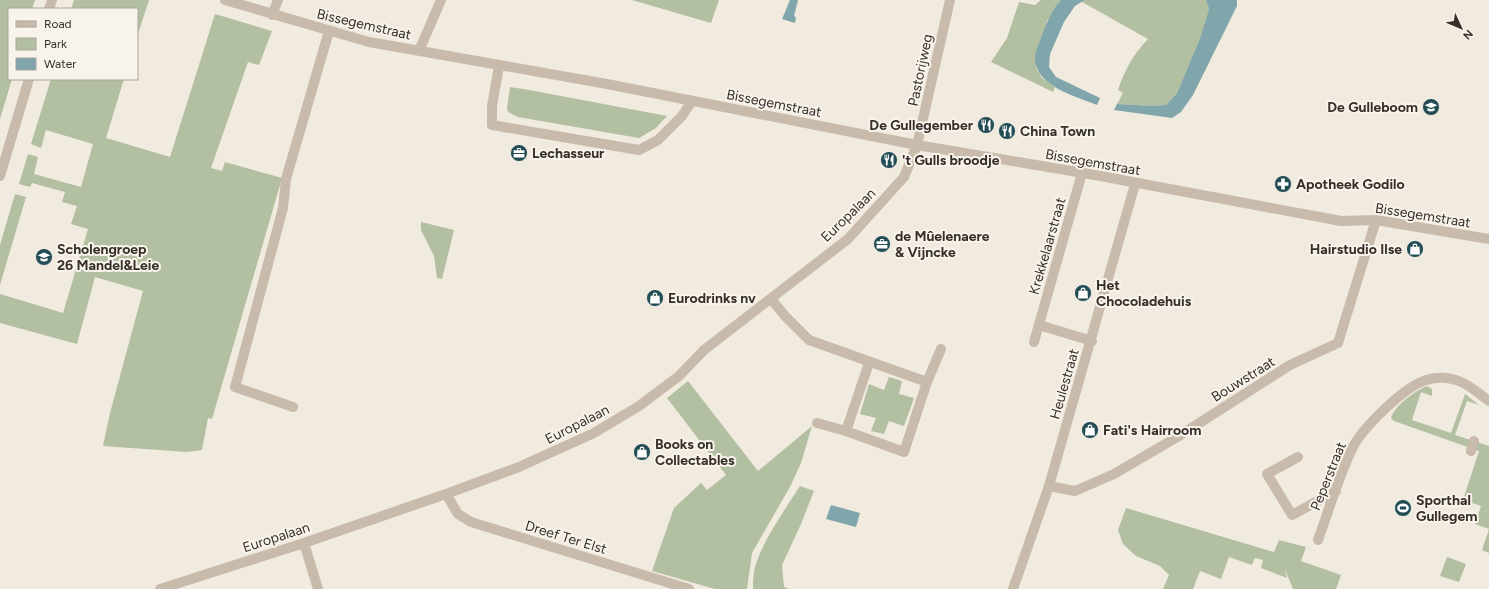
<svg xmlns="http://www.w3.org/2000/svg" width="1489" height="589" font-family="Figtree,sans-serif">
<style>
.green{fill:#b2bfa0}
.water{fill:#80a6ab}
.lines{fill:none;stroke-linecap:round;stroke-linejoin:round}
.minor{stroke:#c8bbac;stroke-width:10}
.labels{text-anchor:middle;stroke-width:4;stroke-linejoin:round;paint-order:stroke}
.street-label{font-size:14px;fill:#372f2a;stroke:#f8f3eb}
.poi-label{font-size:14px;font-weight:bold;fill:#372f2a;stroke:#f8f3eb;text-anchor:start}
</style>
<rect width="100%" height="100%" fill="#f1eadf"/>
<!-- green -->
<path class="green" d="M0,0h35l-3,9h-23v70h3l-12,40z
M74,0h75l-12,37v-28h-66z
M632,0h87l-8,23z
M1041,0h20l-14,21 -11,47 6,10 13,9 -2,5 -62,-30 16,-24 12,-36 16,3z
M1085,0h121l3,9 -9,29 -23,55 -11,12 -13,1 -36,-2 6,-11 -5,-3c6,-19 16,-37 30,-51l-66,-37z
M215,14l57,17 -13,34 -11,-3 -37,106 11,3 3,-9 57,16 -70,241 -4,-1 -6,32 -15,2 -84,-6 7,-33 33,-122 -48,-14 -18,67 -77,-21v-29l63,19 25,-84 -17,-5 6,-18 -15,-4 3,-10 -33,-9 -2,4 -11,-3 9,-30 10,3 -4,17 47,13 12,-43 -47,-14 -5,18 -10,-4 20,-65h73l-18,59 64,19z
M510,87l19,3 138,26 -11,12 -17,10 -121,-21 -10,-5 -1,-4z
M15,194l11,3 -26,88v-40z
M421,222l33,8 -12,49 -5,-1 -3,-22 -13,-26z
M889,377l13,4 -3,13 15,4 -10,28 -15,-5 -5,13 -13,-3 5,-13 -16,-4 9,-30 15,6z
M688,381l70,90 54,-45 -11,37 -10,22 -39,68 -5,36h-32l-63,-18 22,-63 27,-25 6,7 19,-15 -59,-77z
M1427,386l5,3v7l-11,-4 -9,28 39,13 14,-39 14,11 -12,-4 -12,34 34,11v107l-7,-3 7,-21 -14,-5 6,-18 -18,-6 16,-49 -85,-30 -3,-3c4,-13 24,-27 36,-32z
M800,486l14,5 -13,33 -19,41 2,22 5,2h-36c0,-5 0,-10 1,-16 3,-24 32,-65 46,-87z
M1126,508l148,44 5,-12 27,7 -5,14 40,14 -5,14h-43l-8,-20 2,9 -26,-10 2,-8 -8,-2 -3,7 -23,-8 -8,22 -21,-8 -7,18h-30l6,-14 -9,-9 -24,-10 -13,-12 -5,-14z
M1447,557l19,7 -7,18 -19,-6z"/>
<!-- water -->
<path class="water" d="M790,0h8l-4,16 2,1 -1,6 -13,-4z
M1061,0h24l-10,6 -11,16 -14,32 -1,13 7,10 44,21 -3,7c-22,-9 -62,-19 -62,-47 0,-6 4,-14 6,-20 5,-14 10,-27 20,-38z
M1206,0h31v6l-44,89 -12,17 -9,6 -58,-8 3,-6 36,2 13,-1 11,-12 23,-55 9,-29z
M831,505l29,8 -4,14 -30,-8z"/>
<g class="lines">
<!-- minor -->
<path class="minor" d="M225,0l144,42 238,42 310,61 178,30 246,46 35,-1 113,19
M49,9l3,-9
M272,15l6,-15
M419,51l22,-51
M499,66l-7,40v19l147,25 19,-10 24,-24 10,-15
M0,176l29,-97
M771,299l14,17 24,24 118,42
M1039,325l53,16
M1034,342l48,-169
M293,407l-58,-20 48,-179 3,-29 43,-148
M817,423l29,8 58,21 23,-70 14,-33
M846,431l23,-68
M1471,451l3,-10
M1298,457l-31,17 25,41 44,-24
M1049,486l26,5 39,-17 65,-38 111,-71 48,-22 38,-123
M446,494l12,20 13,8 218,67
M1318,540c11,-30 20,-62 34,-91 9,-20 52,-62 74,-69 10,-3 20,-3 30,0 12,3 23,14 33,21
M304,543l14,46
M160,589l144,-46 142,-49 73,-27 75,-34 45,-27 40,-30 25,-26 144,-111 56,-62 13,-32 33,-145
M1013,589l36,-103 86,-302"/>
</g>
<!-- icons -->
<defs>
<g id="school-disc" transform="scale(0.9)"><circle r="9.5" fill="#234d55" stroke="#f8f3eb"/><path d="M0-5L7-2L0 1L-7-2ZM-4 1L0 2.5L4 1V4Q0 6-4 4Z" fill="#fff"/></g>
<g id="restaurant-disc" transform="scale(0.9)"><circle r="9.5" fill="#234d55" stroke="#f8f3eb"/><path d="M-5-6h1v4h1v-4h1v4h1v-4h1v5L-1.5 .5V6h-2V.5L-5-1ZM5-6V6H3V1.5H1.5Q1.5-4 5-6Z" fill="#fff"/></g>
<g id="office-disc" transform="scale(0.9)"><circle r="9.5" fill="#234d55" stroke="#f8f3eb"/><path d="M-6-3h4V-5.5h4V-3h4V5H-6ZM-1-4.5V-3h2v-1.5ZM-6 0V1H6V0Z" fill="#fff"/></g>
<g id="pharmacy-disc" transform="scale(0.9)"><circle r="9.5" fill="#234d55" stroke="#f8f3eb"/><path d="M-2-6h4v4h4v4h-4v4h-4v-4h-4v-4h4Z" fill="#fff"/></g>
<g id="shop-disc" transform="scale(0.9)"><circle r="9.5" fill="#234d55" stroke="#f8f3eb"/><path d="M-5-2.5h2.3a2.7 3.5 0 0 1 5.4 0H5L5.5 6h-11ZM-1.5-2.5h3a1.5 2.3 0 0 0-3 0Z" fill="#fff"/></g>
<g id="stadium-disc" transform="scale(0.9)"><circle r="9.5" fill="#234d55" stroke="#f8f3eb"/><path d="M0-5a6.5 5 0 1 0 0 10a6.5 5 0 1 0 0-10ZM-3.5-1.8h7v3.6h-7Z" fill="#fff"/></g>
</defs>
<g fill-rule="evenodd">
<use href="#school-disc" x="1431" y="107"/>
<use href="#restaurant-disc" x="986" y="125"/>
<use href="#restaurant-disc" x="1007" y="131"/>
<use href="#office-disc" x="519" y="153"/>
<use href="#restaurant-disc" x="889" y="160"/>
<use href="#pharmacy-disc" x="1283" y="184"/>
<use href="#office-disc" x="882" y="244"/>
<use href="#shop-disc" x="1415" y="249"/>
<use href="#school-disc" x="44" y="257"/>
<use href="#shop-disc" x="1083" y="293"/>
<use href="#shop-disc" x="655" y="298"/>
<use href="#shop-disc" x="1090" y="430"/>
<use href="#shop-disc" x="642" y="452"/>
<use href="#stadium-disc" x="1403" y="508"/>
</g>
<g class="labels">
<!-- street labels -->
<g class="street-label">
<text transform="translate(364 24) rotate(13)" y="5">Bissegemstraat</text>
<text transform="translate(920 70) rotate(-78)" y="5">Pastorijweg</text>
<text transform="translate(774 103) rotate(11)" y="5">Bissegemstraat</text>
<text transform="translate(1093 162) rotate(10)" y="5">Bissegemstraat</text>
<text transform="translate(848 215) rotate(-44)" y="5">Europalaan</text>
<text transform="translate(1423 215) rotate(9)" y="5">Bissegemstraat</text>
<text transform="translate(1047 246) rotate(-74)" y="5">Krekkelaarstraat</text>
<text transform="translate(1243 379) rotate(-32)" y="5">Bouwstraat</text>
<text transform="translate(1064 384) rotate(-74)" y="5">Heulestraat</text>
<text transform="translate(577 424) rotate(-27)" y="5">Europalaan</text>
<text transform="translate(1328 476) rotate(-68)" y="5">Peperstraat</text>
<text transform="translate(276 537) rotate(-18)" y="5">Europalaan</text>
<text transform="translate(566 537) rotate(17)" y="5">Dreef Ter Elst</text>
</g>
<!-- poi labels -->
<g class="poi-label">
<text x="1418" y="112" text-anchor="end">De Gulleboom</text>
<text x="973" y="130" text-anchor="end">De Gullegember</text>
<text x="1020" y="136">China Town</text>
<text x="532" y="158">Lechasseur</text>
<text x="902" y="165">'t Gulls broodje</text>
<text x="1296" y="189">Apotheek Godilo</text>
<text x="895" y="241">de Mûelenaere<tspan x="895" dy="16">&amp; Vijncke</tspan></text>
<text x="57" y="254">Scholengroep<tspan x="57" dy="16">26 Mandel&amp;Leie</tspan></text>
<text x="1402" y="254" text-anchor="end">Hairstudio Ilse</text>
<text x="1096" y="290">Het<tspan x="1096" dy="16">Chocoladehuis</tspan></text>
<text x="668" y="303">Eurodrinks nv</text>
<text x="1103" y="435">Fati's Hairroom</text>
<text x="655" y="449">Books on<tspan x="655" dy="16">Collectables</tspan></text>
<text x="1416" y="505">Sporthal<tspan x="1416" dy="16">Gullegem</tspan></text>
</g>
</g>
<!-- legend -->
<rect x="8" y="8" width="130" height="72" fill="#f8f3eb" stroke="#aba59e"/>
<rect x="16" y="21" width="20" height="6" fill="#c8bbac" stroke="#aba59e"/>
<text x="44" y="28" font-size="12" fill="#372f2a">Road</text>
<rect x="16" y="38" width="20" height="12" fill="#b2bfa0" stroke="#aba59e"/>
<text x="44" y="48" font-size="12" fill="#372f2a">Park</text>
<rect x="16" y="58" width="20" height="12" fill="#80a6ab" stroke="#aba59e"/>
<text x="44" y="68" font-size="12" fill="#372f2a">Water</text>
<!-- north arrow -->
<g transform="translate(1461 28) rotate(134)" stroke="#f8f3eb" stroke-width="3" paint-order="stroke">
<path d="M0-3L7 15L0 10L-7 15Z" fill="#372f2a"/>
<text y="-6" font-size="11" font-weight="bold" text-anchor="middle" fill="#372f2a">N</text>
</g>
</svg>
